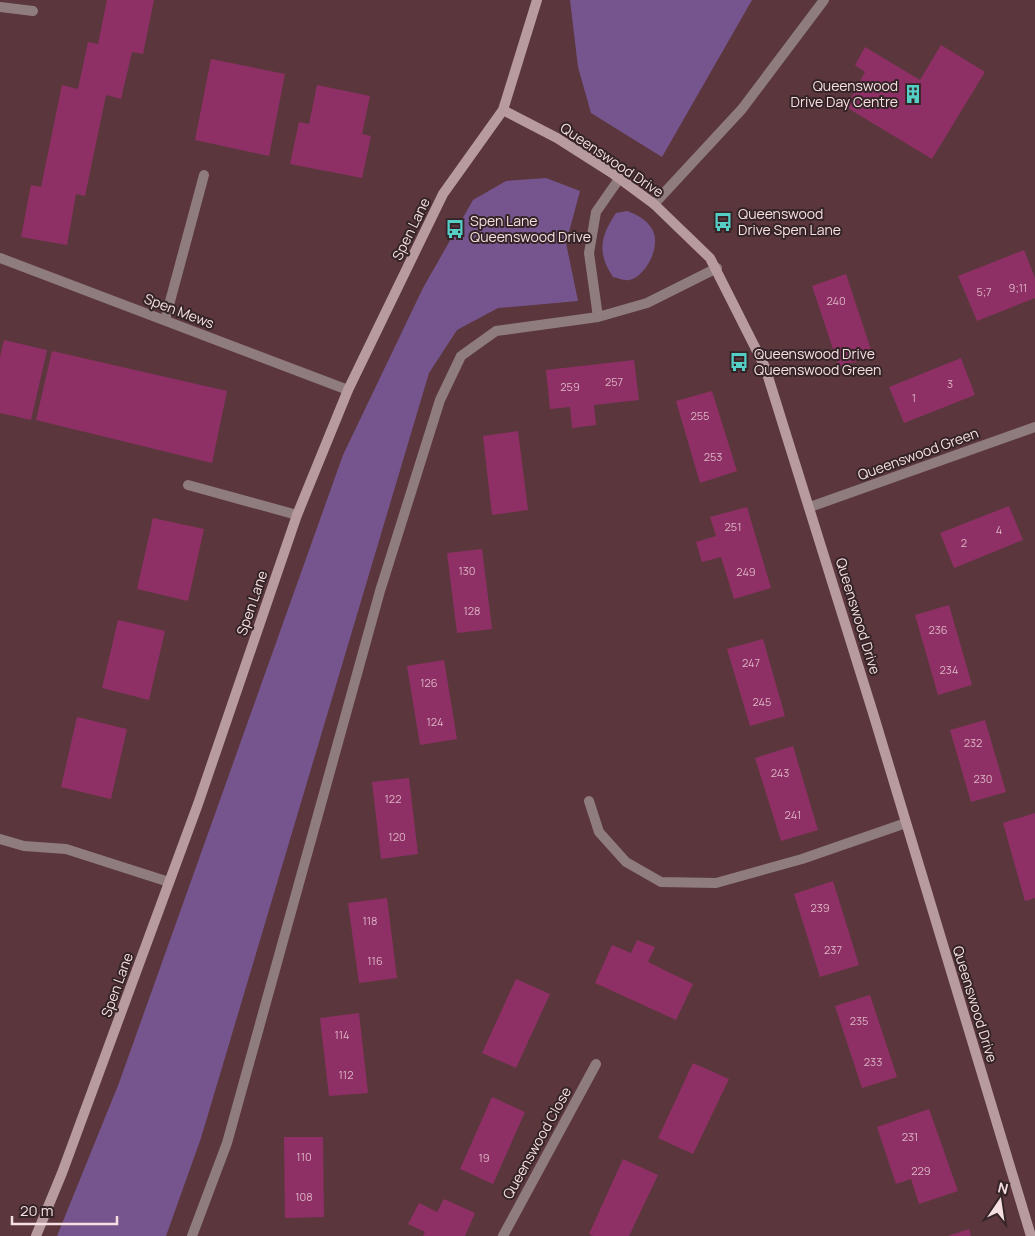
<svg xmlns="http://www.w3.org/2000/svg" width="1035" height="1236" font-family="Manrope,sans-serif">
<style>
.green{fill:#76558f}
.building{fill:#8e3065}
.lines{fill:none;stroke-linecap:round;stroke-linejoin:round}
.lane{stroke:#8f7c7e;stroke-width:10}
.street{stroke:#8f7c7e;stroke-width:10}
.secondary{stroke:#b89b9f;stroke-width:10}
.labels{text-anchor:middle;stroke-width:4;stroke-linejoin:round;paint-order:stroke}
.number-label{font-size:11px;fill:#dcb3c3}
.poi-label{font-size:14px;fill:#f6dfe2;stroke:#352427;text-anchor:start}
.street-label{font-size:14px;fill:#f6dfe2;stroke:#352427}
</style>
<rect width="100%" height="100%" fill="#5b373d"/>
<!-- green -->
<path class="green" d="M570,0h182l-90,157 -71,-44 -13,-46z
M546,178l34,13 -14,52 12,58 -80,7 -41,22 -28,43 -228,765 -35,98h-109l62,-153 224,-628 80,-167 50,-88 33,-19z
M627,211c10,4 19,8 25,18 10,16 -6,48 -23,51 -5,1 -11,-2 -16,-3 -16,-24 -13,-40 3,-64z"/>
<!-- building -->
<path class="building" d="M107,0h47l-11,54 -11,-2 -11,47 -15,-4 -21,101 -9,-2 -9,51 -46,-8 10,-52 10,2 21,-102 16,4 10,-47 10,2z
M941,45l44,27 -53,87 -86,-52 19,-35 -10,-7 10,-18 55,33z
M211,59l74,15 -16,82 -74,-16z
M317,85l53,11 -8,38 9,2 -9,42 -72,-14 9,-42 10,2z
M1024,250l11,28v20l-58,23 -19,-45z
M846,274l27,82 -34,11 -27,-81z
M4,340l43,10 -16,70 -31,-7v-56z
M52,351l175,40 -15,72 -176,-43z
M961,358l14,37 -71,28 -15,-36z
M634,360l5,40 -45,5 2,20 -24,3 -2,-21 -20,2 -4,-39z
M712,391l25,80 -37,12 -24,-82z
M518,431l10,79 -36,5 -9,-79z
M1009,506l14,34 -69,28 -14,-35z
M747,507l24,81 -37,11 -13,-42 -19,5 -6,-20 20,-6 -6,-19z
M153,518l51,11 -16,72 -51,-12z
M482,549l10,80 -35,4 -10,-80z
M949,605l23,80 -34,10 -23,-80z
M118,620l47,11 -16,69 -47,-12z
M763,639l22,77 -35,10 -23,-77z
M444,660l13,79 -37,6 -13,-79z
M77,717l50,12 -16,70 -50,-12z
M985,720l21,72 -35,10 -21,-72z
M793,746l25,84 -37,11 -26,-83z
M409,778l9,76 -37,5 -9,-77z
M1035,813v85l-10,3 -22,-78z
M833,881l26,84 -39,12 -26,-83z
M387,898l10,80 -38,5 -11,-80z
M637,940l18,7 -7,15 45,22 -17,36 -81,-37 17,-38 19,8z
M516,979l34,15 -34,74 -34,-15z
M870,995l27,82 -35,11 -27,-82z
M359,1013l9,80 -39,3 -9,-78z
M693,1063l36,16 -36,75 -35,-16z
M492,1097l33,15 -32,72 -33,-15z
M929,1109l29,82 -39,13 -8,-25 -15,5 -19,-57z
M284,1137h39l1,80 -39,1z
M623,1159l35,16 -29,61h-36l-4,-2z
M444,1199l31,14 -10,23h-42l2,-4 -17,-8 11,-21 18,9z
M969,1229l2,7h-23z"/>
<g class="lines">
<!-- lane -->
<path class="lane" d="M165,320l39,-145
M188,485l109,30
M589,801l10,31 27,30 35,20 55,1 86,-24 104,-36
M0,839l24,7 42,3 103,33"/>
<!-- street -->
<path class="street" d="M0,7l33,4
M654,204l88,-95 82,-109
M0,258l348,132
M598,317l-9,-64 7,-41 23,-33
M810,507l225,-80
M192,1236l35,-93 153,-552 60,-191 21,-44 35,-25 102,-14 49,-14 70,-35
M503,1236l93,-172"/>
<!-- secondary -->
<path class="secondary" d="M503,110l54,28 55,35 42,31 56,54 55,109 108,346 158,523
M36,1236l26,-63 136,-369 99,-289 51,-125 95,-196 60,-84 34,-110"/>
</g>
<!-- icons -->
<defs>
<g id="building-bare" transform="scale(1.5)"><path d="M-4-6H4V6H1V3H-1V6H-4ZM-2.5-4.3h1.7v1.8h-1.7ZM.8-4.3h1.7v1.8H.8ZM-2.5-1h1.7V.8h-1.7ZM.8-1h1.7V.8H.8Z" fill="#55cec6" stroke="#352427" stroke-width="2.5" paint-order="stroke"/></g>
<g id="bus-bare" transform="scale(1.5)"><path d="M-5-6H5V4H4V6H2V4H-2V6H-4V4H-5ZM-3.5-4V0h7V-4ZM-3.5 1.2v1.5H-2V1.2ZM2 1.2v1.5H3.5V1.2Z" fill="#55cec6" stroke="#352427" stroke-width="2.5" paint-order="stroke"/></g>
</defs>
<g fill-rule="evenodd">
<use href="#building-bare" x="913" y="94"/>
<use href="#bus-bare" x="723" y="222"/>
<use href="#bus-bare" x="455" y="229"/>
<use href="#bus-bare" x="739" y="362"/>
</g>
<g class="labels">
<!-- number labels -->
<g class="number-label">
<text x="1018" y="292">9;11</text>
<text x="984" y="296">5;7</text>
<text x="836" y="305">240</text>
<text x="614" y="386">257</text>
<text x="950" y="388">3</text>
<text x="570" y="391">259</text>
<text x="914" y="402">1</text>
<text x="700" y="420">255</text>
<text x="713" y="461">253</text>
<text x="733" y="531">251</text>
<text x="999" y="534">4</text>
<text x="964" y="547">2</text>
<text x="467" y="575">130</text>
<text x="746" y="576">249</text>
<text x="472" y="615">128</text>
<text x="938" y="634">236</text>
<text x="751" y="667">247</text>
<text x="949" y="674">234</text>
<text x="429" y="687">126</text>
<text x="762" y="706">245</text>
<text x="435" y="726">124</text>
<text x="973" y="747">232</text>
<text x="780" y="777">243</text>
<text x="983" y="783">230</text>
<text x="393" y="803">122</text>
<text x="793" y="819">241</text>
<text x="397" y="841">120</text>
<text x="820" y="912">239</text>
<text x="370" y="925">118</text>
<text x="833" y="954">237</text>
<text x="375" y="965">116</text>
<text x="859" y="1025">235</text>
<text x="342" y="1039">114</text>
<text x="873" y="1066">233</text>
<text x="346" y="1079">112</text>
<text x="910" y="1141">231</text>
<text x="304" y="1161">110</text>
<text x="484" y="1162">19</text>
<text x="921" y="1175">229</text>
<text x="304" y="1201">108</text>
</g>
<!-- poi labels -->
<g class="poi-label">
<text x="898" y="91" text-anchor="end">Queenswood<tspan x="898" dy="16">Drive Day Centre</tspan></text>
<text x="738" y="219">Queenswood<tspan x="738" dy="16">Drive Spen Lane</tspan></text>
<text x="470" y="226">Spen Lane<tspan x="470" dy="16">Queenswood Drive</tspan></text>
<text x="754" y="359">Queenswood Drive<tspan x="754" dy="16">Queenswood Green</tspan></text>
</g>
<!-- street labels -->
<g class="street-label">
<text transform="translate(612 160) rotate(34)" y="5">Queenswood Drive</text>
<text transform="translate(411 229) rotate(-64)" y="5">Spen Lane</text>
<text transform="translate(179 311) rotate(21)" y="5">Spen Mews</text>
<text transform="translate(918 454) rotate(-20)" y="5">Queenswood Green</text>
<text transform="translate(252 603) rotate(-71)" y="5">Spen Lane</text>
<text transform="translate(858 616) rotate(73)" y="5">Queenswood Drive</text>
<text transform="translate(117 985) rotate(-70)" y="5">Spen Lane</text>
<text transform="translate(975 1004) rotate(73)" y="5">Queenswood Drive</text>
<text transform="translate(537 1143) rotate(-61)" y="5">Queenswood Close</text>
</g>
</g>
<!-- north arrow -->
<g transform="translate(1000 1201) rotate(13)" stroke="#352427" stroke-width="4" paint-order="stroke">
<path d="M0-4L9 19L0 12L-9 19Z" fill="#f6dfe2"/>
<text y="-8" font-size="14" font-weight="bold" text-anchor="middle" fill="#f6dfe2">N</text>
</g>
<!-- scale -->
<path d="M12 1216v8h105v-8" fill="none" stroke="#f6dfe2" stroke-width="2.5"/>
<text x="20" y="1216" font-size="15" fill="#f6dfe2" stroke="#352427" stroke-width="4" paint-order="stroke">20 m</text>
</svg>
